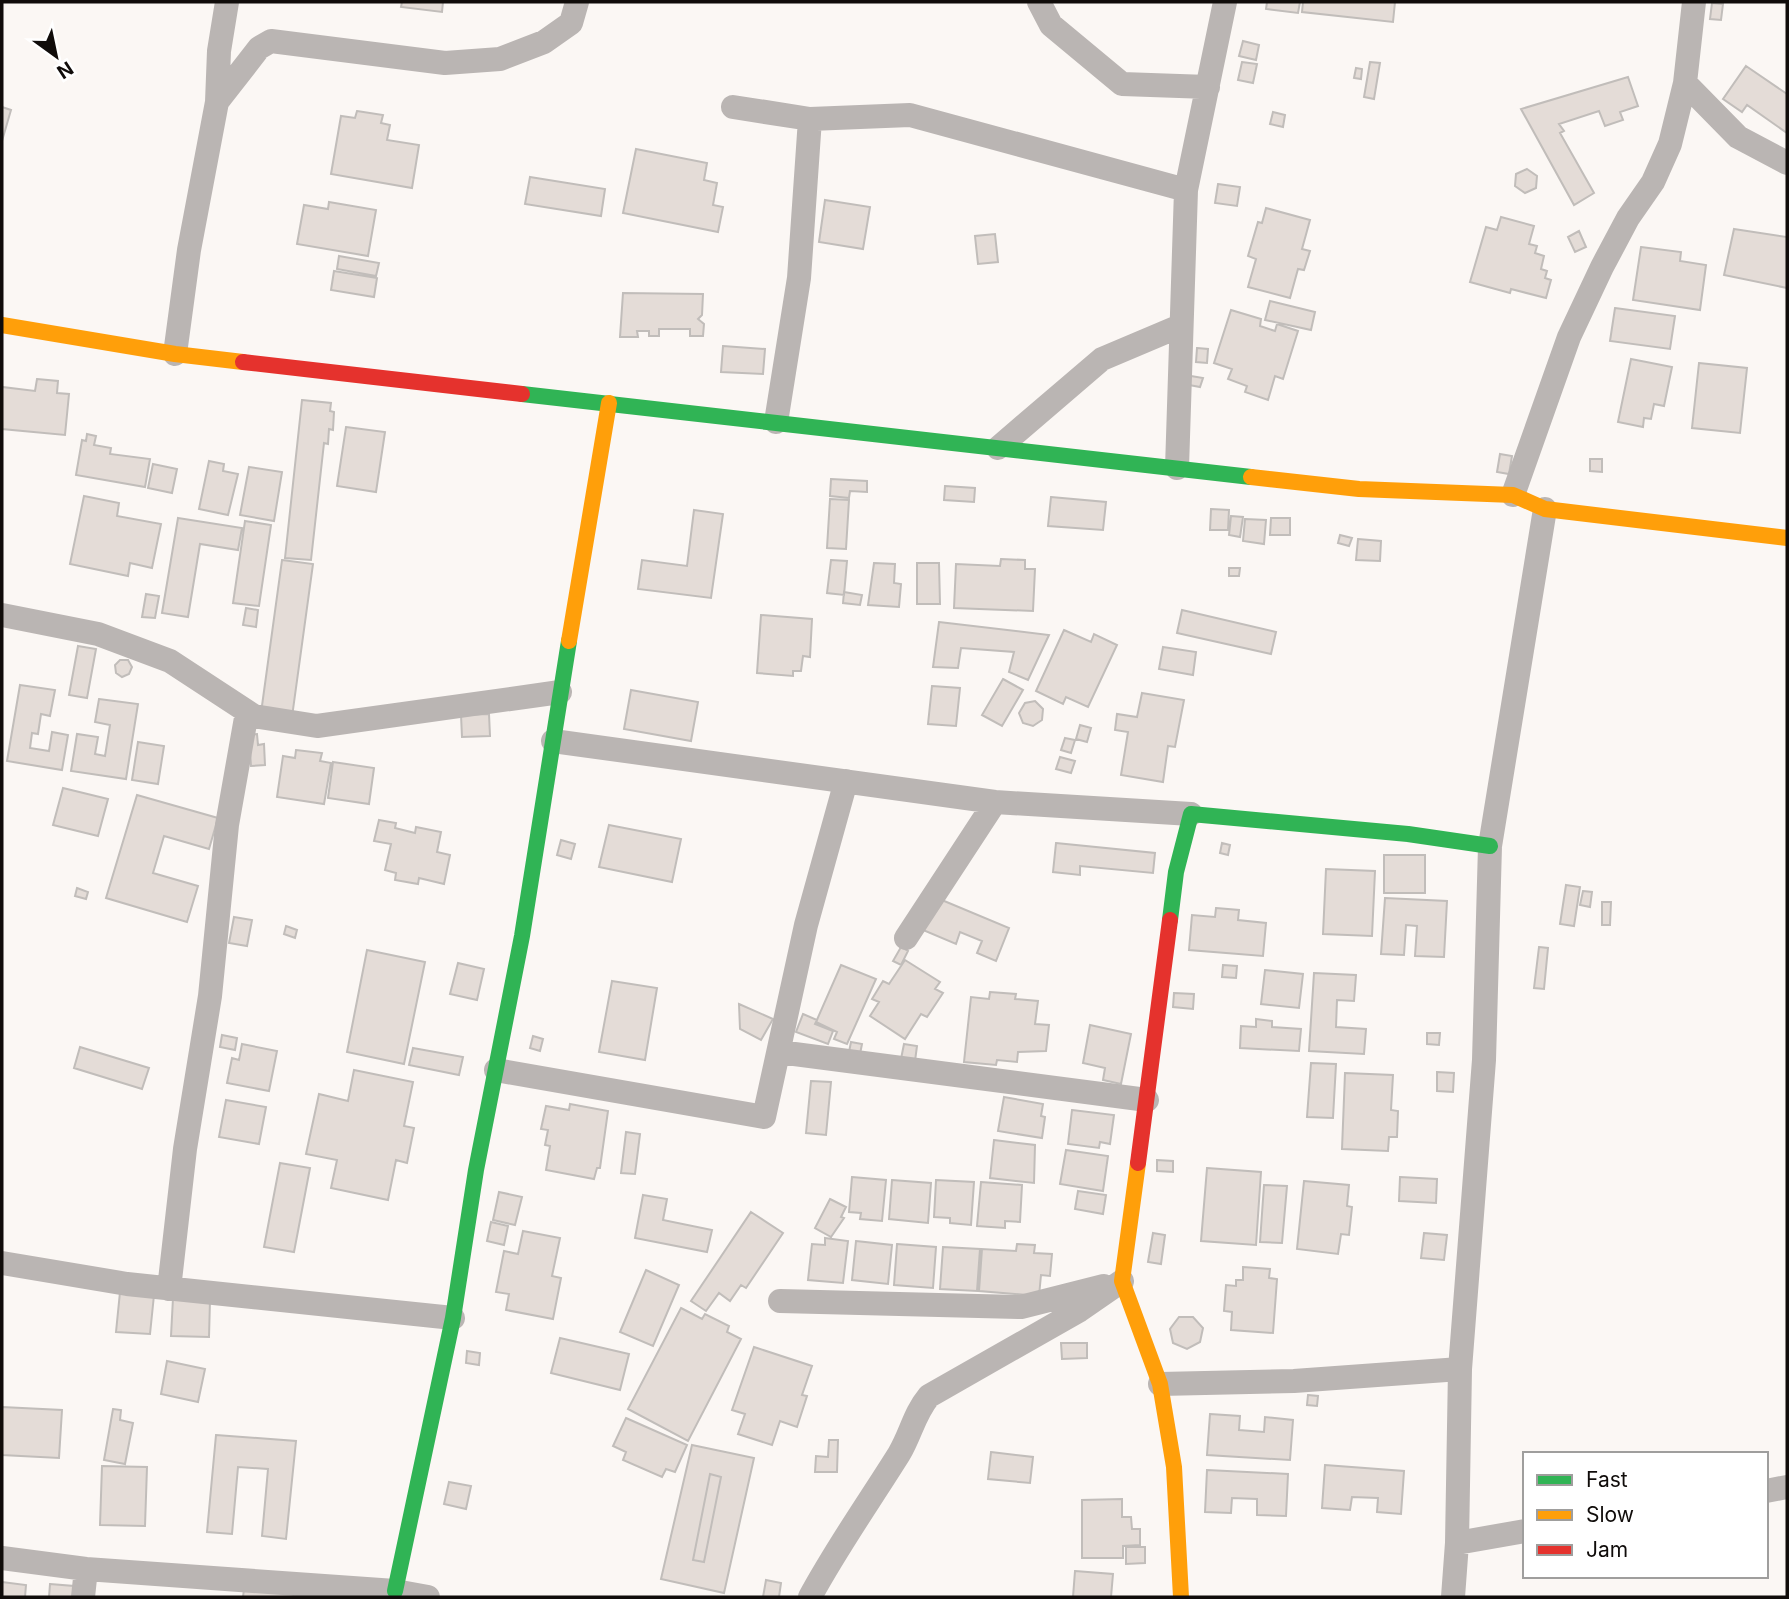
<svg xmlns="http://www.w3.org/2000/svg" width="1789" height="1599" font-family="Inter,sans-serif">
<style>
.building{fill:#e4dcd7;stroke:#c1bdba;stroke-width:2;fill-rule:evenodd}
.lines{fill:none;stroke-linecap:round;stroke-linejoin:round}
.street{stroke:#bab5b3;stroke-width:24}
.fast{stroke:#30b455;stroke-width:16}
.slow{stroke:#ff9f0a;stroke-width:16}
.jam{stroke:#e5322d;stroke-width:16}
</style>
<rect width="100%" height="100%" fill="#fbf7f4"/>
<!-- building -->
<path class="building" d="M402,2h41l-1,10 -41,-5z
M1267,2h33l-2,11 -32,-4z
M1303,2h92l-2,20 -91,-10z
M1712,3l11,1 -2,16 -11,-1z
M1243,41l16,4 -3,15 -17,-4z
M1242,62l15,2 -4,19 -15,-3z
M1370,62l10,1 -6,36 -10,-2z
M1746,66l41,28v39l-40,-28 -5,7 -19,-13z
M1356,68l6,1 -1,10 -7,-1z
M1628,77l10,29 -18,6 3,8 -18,6 -6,-15 -40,13 5,7 -4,2 34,60 -20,12 -53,-96z
M2,107l9,3 -9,31z
M357,111l26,4 -2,8 9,2 -3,15 32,5 -7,43 -81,-14 10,-58 14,2z
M1273,112l12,3 -2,12 -13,-3z
M636,149l71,14 -3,17 13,3 -4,22 10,2 -5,25 -95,-19z
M1527,169l10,7 -1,12 -11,5 -10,-7 1,-12z
M530,177l75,12 -4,27 -76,-12z
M1218,184l22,3 -3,19 -22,-3z
M825,200l45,7 -7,42 -44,-7z
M329,202l47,8 -8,46 -71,-12 7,-39 24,4z
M1266,208l44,12 -8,29 8,2 -6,19 -6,-1 -8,29 -42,-11 8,-28 -8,-3 10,-34 4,1z
M1501,217l33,9 -5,18 8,2 -2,7 9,3 -3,13 6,2 -2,7 6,2 -5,18 -35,-9 -1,4 -40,-11 16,-55 11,3z
M1734,229l53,8v51l-63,-13z
M1579,231l7,16 -11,5 -7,-15z
M995,234l3,28 -20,2 -3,-28z
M1641,247l40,5 -1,9 26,4 -6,45 -67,-10z
M339,256l40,7 -3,13 -39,-7z
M334,271l43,7 -3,19 -43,-7z
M623,293l80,1 -1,21 -4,4 6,5 -1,12h-13v-7h-31v7h-10v-5h-12l1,6h-18z
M1270,301l45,11 -4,18 -46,-10z
M1615,308l60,8 -5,33 -60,-8z
M1231,310l30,9 -1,7 15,5 2,-7 21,7 -15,48 -8,-3 -7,24 -23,-8 2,-6 -19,-7 4,-10 -18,-6z
M723,346l42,3 -2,25 -42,-2z
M1197,348l11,1 -1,14 -11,-1z
M1631,359l41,8 -8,39 -10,-2 -3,15 -7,-1 -1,9 -25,-5z
M1699,363l48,5 -7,65 -48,-5z
M1191,376l12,2 -3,9 -11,-2z
M37,379l21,2 -1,12 12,1 -4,41 -63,-6v-42l33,4z
M302,400l29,3 -1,8 4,1 -1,18 -4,-1 -1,15 -4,-1 -13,117 -26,-2z
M346,427l39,5 -9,60 -39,-6z
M87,434l9,2 -2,9 17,3 -1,6 40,5 -5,28 -69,-12 6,-35 4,1z
M1500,454l12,2 -3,18 -12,-2z
M1590,459h12v13l-12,-1z
M209,461l15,3 -1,7 15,3 -10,41 -29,-6z
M153,464l24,5 -5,24 -24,-5z
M249,467l33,5 -8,49 -34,-6z
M831,479l36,2v11l-17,-1 -1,7 -19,-2z
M945,486l30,2 -1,14 -30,-2z
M84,496l35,7 -2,13 44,8 -9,44 -22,-5 -2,13 -58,-12z
M1051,497l55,5 -3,28 -55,-4z
M830,499l19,1 -3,49 -19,-1z
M1211,509l18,1 -1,20h-18z
M694,510l29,4 -12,84 -73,-9 4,-29 45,6z
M1231,516l12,1 -3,20 -11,-2z
M178,518l64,10 -4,22 -38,-6 -12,73 -26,-4z
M1271,518h19v17h-20z
M1245,519l21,1 -2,24 -21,-3z
M245,521l26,4 -12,81 -26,-3z
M1340,535l12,3 -3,8 -11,-3z
M1358,539l23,2 -1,20 -24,-1z
M1001,559l24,1v9h10l-2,42 -79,-3 2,-44 44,2z
M282,560l31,4 -21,153 -31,-4z
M831,560l16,1 -3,34 -17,-2z
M874,563l21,1 -1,19 7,1 -2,23 -31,-2z
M917,563h22l1,41h-23z
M1229,568h11l-1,8h-10z
M844,592l18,3 -2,10 -17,-2z
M146,594l13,2 -4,22 -13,-1z
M246,608l12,2 -2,17 -13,-2z
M1182,610l94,22 -5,22 -94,-21z
M761,615l51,4 -2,38 -7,-1 -2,15h-8v5l-36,-3z
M939,622l110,13 -21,45 -19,-8 5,-20 -53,-4 -3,20 -25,-1z
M1064,630l27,12 3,-8 23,11 -29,62 -22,-10 -3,7 -27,-13z
M78,646l18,3 -9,49 -18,-3z
M1163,647l33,5 -3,23 -34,-6z
M120,660h8l4,7 -3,7 -7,3 -6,-4 -1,-8z
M1003,679l20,11 -21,36 -20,-11z
M20,685l35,5 -5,26 -9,-2 -3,20 -6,-1 -2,15 19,3 3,-19 16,3 -6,35 -55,-9z
M932,686l28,2 -4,38 -28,-2z
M631,690l67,12 -7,39 -67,-12z
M1142,693l42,7 -9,47 -7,-1 -5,36 -42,-7 7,-43 -13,-2 2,-16 20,3z
M99,699l39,5 -12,75 -55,-8 6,-37 21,3 -3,17 10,2 5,-31 -15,-3z
M1035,701l8,8 -1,11 -9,6 -10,-3 -4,-10 6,-10z
M489,714l1,22 -28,1 -1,-22z
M1080,725l11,3 -4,14 -11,-3z
M257,734l1,11 6,-1 1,21 -14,1 -2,-31z
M1065,738l10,2 -4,13 -10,-3z
M138,742l26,4 -6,38 -26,-4z
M296,750l26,3 -2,8 11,2 -7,41 -47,-7 6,-41 12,2z
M1060,757l15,4 -4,12 -15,-4z
M333,762l41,6 -5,36 -41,-6z
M63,788l45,11 -10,37 -45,-11z
M137,795l81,23 -9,31 -45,-13 -11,37 45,13 -11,36 -81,-24z
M379,820l17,3 -1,5 20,5 1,-6 25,5 -4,20 13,3 -6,29 -25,-6 -1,6 -23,-4 1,-7 -11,-3 6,-26 -17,-3z
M609,825l72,14 -9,43 -73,-15z
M561,840l14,4 -4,15 -14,-4z
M1056,843l99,10 -2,20 -73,-7v9l-27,-3z
M1222,843l8,2 -2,10 -8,-2z
M1384,855h41v38h-41z
M1326,869l49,2 -3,65 -49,-2z
M1566,885l14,2 -6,39 -14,-2z
M77,888l11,4 -2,7 -11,-3z
M1583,891l9,1 -2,15 -10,-2z
M937,898l72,30 -13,33 -19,-8 5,-12 -22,-9 -4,12 -33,-14z
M1385,898l62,3 -3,56 -29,-1 2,-30 -11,-1 -2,30 -23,-1z
M1602,902h9l-1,23h-8z
M1216,908l23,2 -1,10 28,3 -3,33 -74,-6 3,-35 23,2z
M234,917l18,3 -5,26 -18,-3z
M286,926l11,4 -2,8 -11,-4z
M901,947l7,4 -7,14 -8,-4z
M1539,947l9,1 -4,41 -10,-1z
M367,950l58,12 -21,102 -57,-12z
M905,960l35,22 -5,7 8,4 -16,24 -6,-3 -16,25 -35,-23 9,-14 -7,-3 11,-18 6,3z
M458,963l26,6 -7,31 -27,-6z
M841,965l35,14 -29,65 -13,-5 3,-7 -21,-10z
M1223,965l14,1 -1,12 -14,-1z
M1265,970l38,4 -4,34 -38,-4z
M1314,973l42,2 -2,26 -17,-1 -1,27 30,2 -2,25 -55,-3z
M612,981l45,7 -12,72 -46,-8z
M990,992l26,2 -1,5 23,2 -3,23 14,1 -3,26 -28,1 -1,10 -20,-2 -1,5 -32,-3 7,-65 18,2z
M1174,993l20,1 -1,15 -20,-2z
M739,1004l34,15 -12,21 -21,-11z
M803,1014l14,6 -2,4 18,7 -5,13 -32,-12z
M1256,1019l16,2v6l29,2 -2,22 -59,-3 1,-22 15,1z
M1090,1025l41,9 -10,50 -18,-4 2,-12 -22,-5z
M1427,1033h13l-1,12 -12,-1z
M222,1035l15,3 -2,12 -15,-3z
M533,1036l10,3 -3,12 -10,-3z
M851,1042l11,2 -2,10 -11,-2z
M242,1044l35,7 -8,40 -42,-8 5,-25 7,2z
M904,1044l13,2 -2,15 -14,-2z
M80,1047l69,21 -7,21 -68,-21z
M413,1048l50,9 -4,18 -50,-10z
M1311,1063l25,1 -3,54 -26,-1z
M354,1070l59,12 -9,44 10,2 -7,35 -11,-3 -8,40 -57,-12 6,-28 -31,-6 13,-60 29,7z
M1437,1072l17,1 -1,19 -16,-1z
M1345,1073l48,2 -2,35 7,1 -1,26h-8l-1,14 -46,-2z
M811,1081l20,1 -5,53 -20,-2z
M1004,1097l39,7 -2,12 4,1 -3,21 -44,-7z
M226,1100l40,7 -7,37 -40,-7z
M570,1104l38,7 -8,57h-3l-3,11 -48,-9 4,-24 -5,-1 3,-15 -7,-1 5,-23 23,4z
M1072,1110l42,5 -4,29 -10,-2 -1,6 -31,-4z
M626,1132l14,2 -5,40 -14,-1z
M994,1140l41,5 -1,38 -44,-5z
M1066,1150l42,6 -5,35 -43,-7z
M1157,1160l16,1v11l-16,-1z
M280,1163l30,5 -16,84 -30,-5z
M1207,1168l54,4 -5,73 -55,-4z
M852,1177l34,3 -4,41 -22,-2 1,-6 -12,-1z
M1400,1177l37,2 -1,24 -37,-2z
M892,1180l39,3 -3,40 -39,-4z
M936,1180l38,2 -3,43 -21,-2v-5l-16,-1z
M1304,1181l45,4 -2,21 5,1 -3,28 -8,-1 -3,20 -41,-5z
M981,1182l41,3 -2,37 -15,-1v7l-28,-2z
M1264,1185l23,1 -5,57 -22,-1z
M1078,1191l28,4 -3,19 -28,-5z
M499,1192l23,5 -7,28 -22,-5z
M643,1195l24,4 -4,21 49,10 -5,22 -72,-14z
M830,1199l16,8 -5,10 3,1 -13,19 -16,-9z
M751,1212l32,21 -37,55 -5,-3 -11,16 -11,-8 -13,18 -15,-10z
M491,1222l17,4 -4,19 -17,-4z
M523,1231l37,7 -8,38 9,2 -8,41 -47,-9 3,-16 -13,-2 8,-41 14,3z
M1153,1233l12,2 -4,29 -13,-2z
M1424,1233l23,2 -3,25 -23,-2z
M825,1238l23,3 -5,42 -35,-3 4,-36 13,1z
M856,1241l36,4 -4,39 -36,-4z
M897,1244l39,3 -3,41 -39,-3z
M1017,1244l18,1 -1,8 18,1 -2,22 -9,-1 -2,21 -60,-5 3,-42 34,2z
M943,1247l37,2 -3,42 -37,-2z
M1243,1267l27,2 -1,9 8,1 -4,54 -42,-3 1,-18 -8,-1 2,-26 10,1v-6h7z
M646,1270l33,15 -26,61 -33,-14z
M120,1292l34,3 -4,39 -34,-2z
M173,1298l37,2 -1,37 -38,-1z
M681,1308l21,11 3,-5 24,12 -2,6 14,7 -53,102 -60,-32z
M1179,1317h14l10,11 -3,14 -13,7 -14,-6 -3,-14z
M560,1338l69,16 -9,36 -69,-17z
M1061,1343h26v15l-25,1z
M754,1347l58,19 -10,29 5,1 -10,31 -17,-6 -8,24 -34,-11 7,-20 -13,-4z
M467,1351l13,2 -1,12 -13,-2z
M167,1361l38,8 -7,33 -37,-8z
M1308,1395l10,1 -1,10 -10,-1z
M2,1407l60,3 -3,48 -57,-3z
M113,1409l8,1 -1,10 13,3 -8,41 -21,-4z
M1210,1414l30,2 -1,14 25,2 1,-15 28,3 -3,40 -83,-5z
M626,1418l61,27 -12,27 -9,-3 -4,8 -39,-17 3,-8 -13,-6z
M216,1435l80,6 -10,98 -24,-3 6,-67 -30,-2 -6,67 -25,-2z
M829,1440h9l-1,32h-22l1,-16 12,1z
M692,1445l62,13 -30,135 -63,-14zM710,1474l11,3 -17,85 -11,-2z
M991,1452l42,5 -3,26 -42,-4z
M1325,1465l79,6 -3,43 -24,-2 1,-14 -26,-1 -2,13 -28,-2z
M102,1466l45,1 -2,59 -45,-1z
M1207,1470l81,4 -2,42 -29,-1v-16l-25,-1 -1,15 -26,-1z
M710,1474l11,3 -17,85 -11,-2z
M449,1482l22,4 -5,23 -22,-5z
M1122,1499v18h9l1,12h8v16l-17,1v12h-41v-58z
M1126,1547h19v16l-19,1z
M1075,1571l38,3 -2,23h-38z
M766,1580l15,3 -2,14h-16z
M2,1582l24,3 -1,12h-23z
M50,1584l24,2 -1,11h-24z
M244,1589l50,5 -1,3h-50z"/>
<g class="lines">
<!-- street -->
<path class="street" d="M1039,2l12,23 71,59 86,3
M1685,83l53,54 49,26
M217,102l42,-54 12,-7 174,22 55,-4 44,-17 27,-19 6,-21
M733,107l77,12 -11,159 -23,144
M810,119l100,-4 276,75
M175,354l14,-104 28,-148 2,-51 8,-49
M998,448l104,-89 78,-33
M1177,468l9,-278 39,-188
M1513,495l56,-158 33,-70 26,-49 25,-36 17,-38 15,-61 9,-81
M2,615l96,19 72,27 84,55 63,10 243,-34
M553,741l442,61 196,12
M906,938l89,-136
M779,1052l368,48
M496,1070l268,47 42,-192 40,-144
M2,1263l125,21 326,34
M169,1289l16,-140 25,-153 17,-171 20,-113
M780,1301l241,6 83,-21
M1160,1384l134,-3 166,-12
M1766,1491l21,-4
M1457,1543l68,-12
M2,1558l84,11 309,22 33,6
M83,1597l3,-28
M810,1597c27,-50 59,-95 89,-143 12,-20 15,-40 30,-58l151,-86 42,-29
M1453,1597l4,-54 3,-174 24,-309 6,-214 55,-337"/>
<!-- fast -->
<path class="fast" d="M522,394l729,83
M1170,920l6,-48 15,-58 217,20 82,12
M395,1591l58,-273 23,-148 46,-234 47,-295"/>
<!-- slow -->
<path class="slow" d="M2,325l173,29 68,8
M1251,477l108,12 154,6 32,14 242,29
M569,641l40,-238
M1138,1163l-16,118 38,103 14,83 7,130"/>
<!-- jam -->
<path class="jam" d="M243,362l279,32
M1138,1163l32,-243"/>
</g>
<!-- border -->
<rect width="1789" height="1599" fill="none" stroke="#100c0a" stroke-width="7"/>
<!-- legend -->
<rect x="1523" y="1452" width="245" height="126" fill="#ffffff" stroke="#9f9e9d" stroke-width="2"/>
<rect x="1537" y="1475" width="35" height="10" fill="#30b455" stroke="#9f9e9d" stroke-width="2"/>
<text x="1586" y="1487" font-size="21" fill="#100c0a">Fast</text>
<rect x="1537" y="1510" width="35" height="10" fill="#ff9f0a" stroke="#9f9e9d" stroke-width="2"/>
<text x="1586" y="1522" font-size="21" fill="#100c0a">Slow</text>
<rect x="1537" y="1545" width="35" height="10" fill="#e5322d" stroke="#9f9e9d" stroke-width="2"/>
<text x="1586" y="1557" font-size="21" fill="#100c0a">Jam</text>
<!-- north arrow -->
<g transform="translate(56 56) rotate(147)" stroke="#ffffff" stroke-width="5" paint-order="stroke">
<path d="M0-5L12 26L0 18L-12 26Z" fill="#100c0a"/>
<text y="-10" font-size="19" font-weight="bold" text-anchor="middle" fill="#100c0a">N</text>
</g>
</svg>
